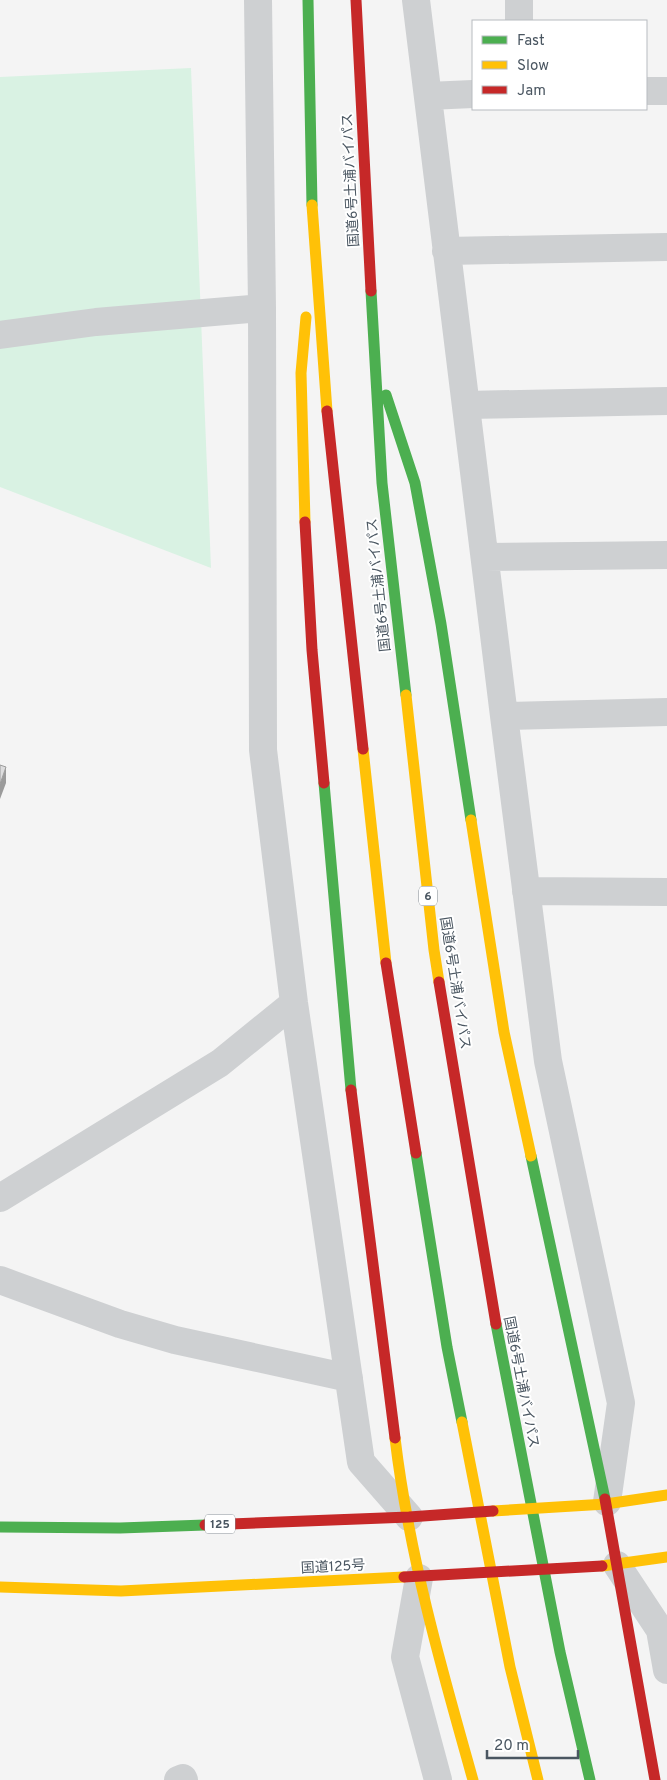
<svg xmlns="http://www.w3.org/2000/svg" width="667" height="1780" font-family="Overpass,'Noto Sans JP',sans-serif">
<style>
.green{fill:#d9f2e3}
.lines{fill:none;stroke-linecap:round;stroke-linejoin:round}
.street{stroke:#ced0d2;stroke-width:28}
.fast{stroke:#4caf50;stroke-width:11}
.slow{stroke:#ffc107;stroke-width:11}
.jam{stroke:#c62828;stroke-width:11}
.shaded-wall{fill:#9b9b9b}
.building{fill:#ddddde;stroke:#9b9b9b}
.labels{text-anchor:middle;stroke-width:4;stroke-linejoin:round;paint-order:stroke}
.shield{fill:#fff;stroke:#808990;stroke-width:1}
.shield-label{font-size:12px;font-weight:bold;fill:#4a5661}
.street-label{font-size:14px;fill:#4a5661;stroke:#fff}
</style>
<rect width="100%" height="100%" fill="#f4f4f4"/>
<!-- green -->
<path class="green" d="M191,68l20,500 -211,-81v-410z"/>
<g class="lines">
<!-- street -->
<path class="street" d="M258,0l4,308 1,442 31,253 67,459 48,55
M416,0l88,716 44,345 73,342 -14,99
M519,0v21
M646,91h21
M428,96l45,-2
M446,251l221,-4
M0,335l96,-13 166,-14
M466,405l201,-4
M485,557l182,-2
M504,716l163,-4
M526,891l141,1
M0,1198l220,-135 74,-60
M0,1280l120,44 55,16 174,38
M617,1565l43,65 7,40
M419,1578l-14,79 33,123
M178,1780l5,-2 1,2"/>
<!-- fast -->
<path class="fast" d="M308,0l4,205
M371,291l11,192 24,212
M386,395l29,88 26,141 30,196
M324,783l27,307
M416,1153l31,194 15,75
M531,1156l74,343
M496,1324l64,328 30,128
M0,1527l120,1 85,-3"/>
<!-- slow -->
<path class="slow" d="M312,205l15,206
M305,522l-4,-149 5,-56
M406,695l28,255 5,32
M363,749l23,214
M471,820l33,212 27,124
M462,1422l48,245 28,113
M395,1438c14,117 46,229 78,342
M493,1511l113,-7 61,-9
M602,1566l65,-9
M0,1587l121,4 283,-14"/>
<!-- jam -->
<path class="jam" d="M356,0l15,291
M327,411l36,338
M305,522l7,128 12,133
M386,963l30,190
M439,982l57,342
M351,1090l44,348
M605,1499l50,281
M205,1525l204,-8 84,-6
M404,1577l198,-11"/>
</g>
<!-- shaded-wall -->
<path class="shaded-wall" d="M6,767v16l-6,16v-15z"/>
<!-- building -->
<path class="building" d="M0,765l6,2 -6,17z"/>
<g class="labels">
<!-- shield labels -->
<g class="shield">
<rect x="419" y="886.5" width="18" height="19" rx="4"/>
<rect x="205" y="1514.5" width="30" height="19" rx="4"/>
</g>
<g class="shield-label">
<text x="428" y="900">6</text>
<text x="220" y="1528">125</text>
</g>
<!-- street labels -->
<g class="street-label">
<text transform="translate(350 180) rotate(-93)" y="5">国道6号土浦バイパス</text>
<text transform="translate(378 585) rotate(-96)" y="5">国道6号土浦バイパス</text>
<text transform="translate(456 983) rotate(81)" y="5">国道6号土浦バイパス</text>
<text transform="translate(522 1382) rotate(79)" y="5">国道6号土浦バイパス</text>
<text transform="translate(333 1566) rotate(-3)" y="5">国道125号</text>
</g>
</g>
<!-- legend -->
<rect x="472" y="20" width="175" height="90" fill="#ffffff" stroke="#b7bbc0"/>
<rect x="482" y="36" width="25" height="8" fill="#4caf50" stroke="#b7bbc0"/>
<text x="517" y="45" font-size="15" fill="#4a5661">Fast</text>
<rect x="482" y="61" width="25" height="8" fill="#ffc107" stroke="#b7bbc0"/>
<text x="517" y="70" font-size="15" fill="#4a5661">Slow</text>
<rect x="482" y="86" width="25" height="8" fill="#c62828" stroke="#b7bbc0"/>
<text x="517" y="95" font-size="15" fill="#4a5661">Jam</text>
<!-- scale -->
<path d="M487 1750v8h91v-8" fill="none" stroke="#4a5661" stroke-width="2.5"/>
<text x="494" y="1750" font-size="15" fill="#4a5661" stroke="#ffffff" stroke-width="4" paint-order="stroke">20 m</text>
</svg>
